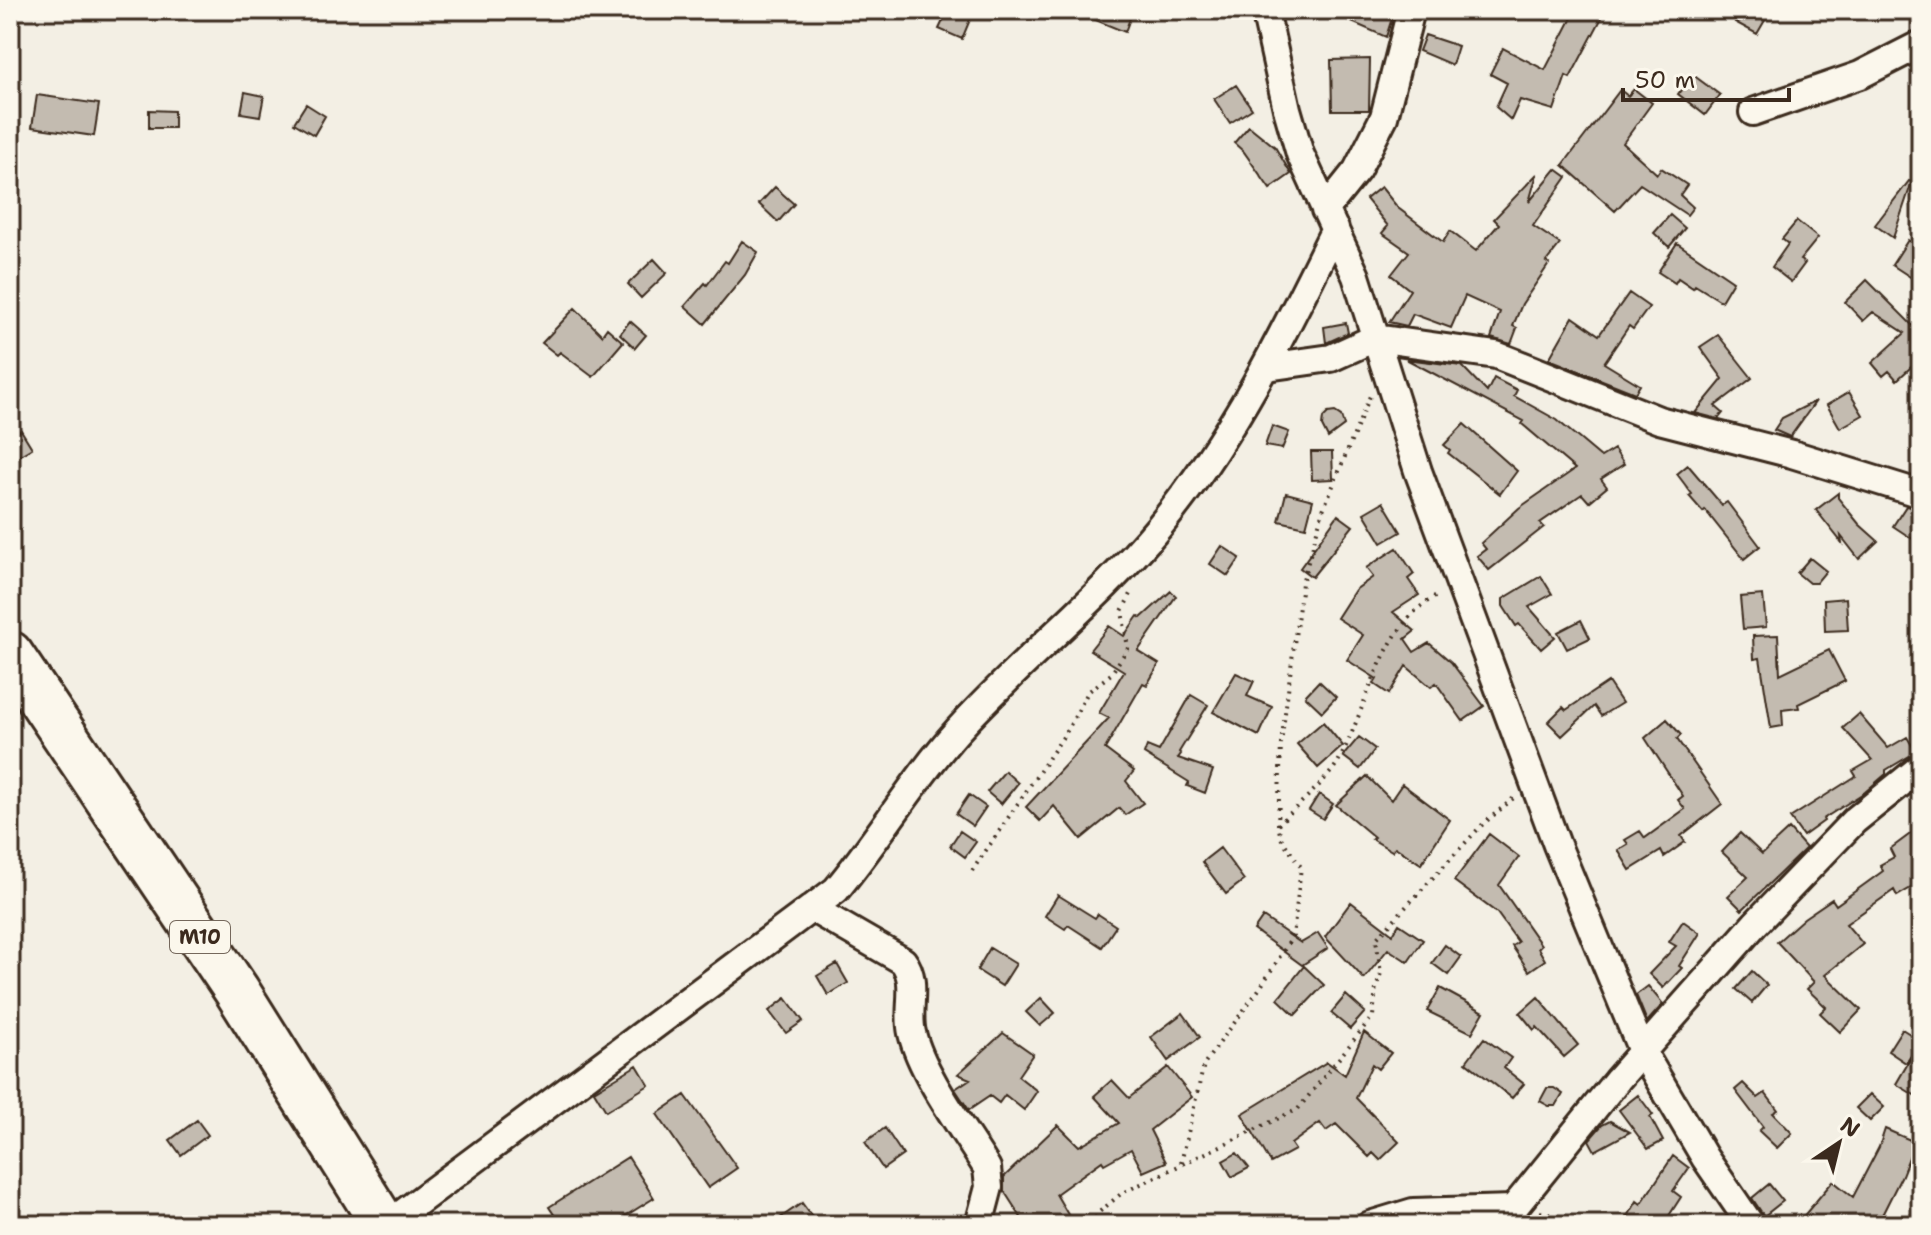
<svg xmlns="http://www.w3.org/2000/svg" width="1931" height="1235" font-family="'Shantell Sans',sans-serif">
<style>
.building{fill:#c3bbb0;stroke:#3b2a1e;stroke-width:2}
.lines{fill:none;stroke-linecap:round;stroke-linejoin:round}
.minor-casing{stroke:#3b2a1e;stroke-width:32}
.trunk-casing{stroke:#3b2a1e;stroke-width:50}
.path{stroke:#3b2a1e;stroke-width:4;stroke-dasharray:2 6;stroke-linecap:butt}
.minor{stroke:#fbf7ec;stroke-width:26}
.trunk{stroke:#fbf7ec;stroke-width:44}
.labels{text-anchor:middle;stroke-width:6;stroke-linejoin:round;paint-order:stroke}
.shield{fill:#fbf7ec;stroke:#75685c;stroke-width:2}
.shield-label{font-size:20px;font-weight:bold;fill:#3b2a1e}
</style>
<rect width="100%" height="100%" fill="#f3efe4"/>
<filter id="ink" filterUnits="userSpaceOnUse"><feTurbulence type="fractalNoise" baseFrequency=".0125" numOctaves="2"/><feDisplacementMap in="SourceGraphic" scale="16" xChannelSelector="R" yChannelSelector="G"/><feConvolveMatrix kernelMatrix="1 2 1 2 8 2 1 2 1" color-interpolation-filters="sRGB"/></filter>
<g filter="url(#ink)">
<!-- building -->
<path class="building" d="M948,10h26l-12,29 -23,-10z
M1071,10h62l-8,22z
M1324,10h58l11,5 -7,22z
M1576,10h30l-36,68 -4,-2 -12,34 -34,-10 -9,20 -15,-13 11,-24 -17,-9 13,-26 42,22z
M1741,10h30l-14,24 -22,-12z
M1425,35l33,11 -6,19 -33,-14z
M1370,59l-1,51h-37l-1,-50z
M1693,75l27,20 -15,20 -27,-21z
M1236,85l16,24 -22,14 -16,-24z
M1634,89l18,14 -29,40 34,31 4,-6 26,17 -7,10 13,12 -6,8 -47,-31 -25,27 -52,-46 57,-75 8,6z
M245,92l19,4 -4,20 -19,-3z
M37,95l62,9 -5,32 -62,-9z
M306,104l19,12 -11,19 -20,-12z
M149,110l25,1v17h-25z
M1249,126l26,21 16,27 -21,15 -26,-37 -10,-9z
M1556,169l11,8 -34,49 27,18 -14,18 3,2 -27,40 -9,22 4,2 -6,16 -20,-6 9,-26 -35,-16 -14,32 -38,-14 -6,12 -18,-4 21,-32 -19,-15 18,-23 -27,-19 6,-7 -22,-27 15,-12 17,21 45,34 7,-11 26,20 23,-27 -5,-5 43,-45 -8,28z
M1909,181l3,1 -19,56 -18,-13z
M775,187l19,17 -16,18 -19,-18z
M1670,215l15,13 -16,19 -15,-14z
M1797,221l21,17 -18,22 5,3 -14,19 -19,-15 16,-23 -6,-5z
M1908,240l13,9v35l-29,-19z
M742,241l16,11 -13,23 -40,49 -20,-18 20,-23 2,2 18,-24 3,2z
M1677,243l56,38 -12,20 -26,-16 -2,3 -15,-10 -3,5 -17,-11z
M654,259l13,14 -26,25 -13,-14z
M1867,280l46,46 8,-7v39l-24,22 -8,-9 -6,5 -11,-13 33,-30 -32,-21 -10,9 -18,-19z
M1629,293l20,14 -16,22 -4,-3 -25,37 36,22 -5,8 -86,-34 24,-42 26,18z
M575,308l27,27 5,-7 16,14 -30,35 -33,-25 -3,3 -15,-12z
M630,321l16,14 -11,13 -15,-14z
M1346,323l2,10 -22,10 -2,-16z
M1718,335l34,43 -37,28 8,7 -5,6 -23,-6 28,-34 -23,-32z
M1406,359l56,7 25,26 7,-14 23,12 -3,6 43,24 44,37 13,-8 10,15 -23,15 6,8 -18,15 -7,-8 -42,29 4,4 -55,43 -12,-14 9,-7 -5,-6 38,-35 56,-39 -53,-45 2,-3z
M1849,392l14,23 -23,13 -13,-23z
M1816,401l-26,36 -16,-7 8,-12z
M1335,412l6,4 3,10 -16,12 -6,-12 1,-8 5,-5z
M1464,424l53,47 -17,23 -52,-41 2,-3 -6,-5z
M1272,426l17,6 -7,17 -17,-3z
M21,430l11,18 -22,13v-24z
M1311,452h21l1,27 -21,1z
M1688,465l34,40 5,-3 33,44 -16,13 -39,-49 -2,2 -14,-16 3,-2 -15,-20z
M1286,493l27,7 -7,27 -27,-6z
M1838,493v5l21,26 19,17 -19,18 -18,-23 1,7 -26,-33z
M1383,502l18,30 -19,11 -18,-30z
M1906,506l15,4v20l-7,10 -21,-14z
M1338,515l15,11 -41,51 -12,-9z
M1222,546l18,12 -12,18 -18,-12z
M1397,548l17,26 -6,5 11,16 -26,17 22,19 -10,8 9,13 15,-9 22,19 33,44 -21,15 -27,-38 -5,4 -25,-21 -17,28 -15,-10 3,-5 -30,-19 16,-25 -26,-17 18,-28 18,-13 -7,-9z
M1810,558l16,13 -10,12h-7l-12,-10z
M1541,576l11,18 -23,13 26,30 -14,12 -22,-25 -3,2 -13,-20v-7z
M1171,591l5,5 -38,55 21,13 -12,21 -4,-2 -38,66 29,22 -8,10 17,22 -18,12 -6,-7 -38,31 -27,-33 -14,15 -14,-14 83,-89 -10,-5 25,-42 -34,-21 19,-24 15,10 14,-20 3,2z
M1763,595l3,32 -23,2 -3,-32z
M1846,598l2,32 -23,1 -1,-31z
M1581,620l9,18 -23,11 -9,-17z
M1778,635l2,39 49,-24 16,31 -47,23 1,4 -17,2 1,16 -12,2 -11,-70 -6,1 -1,-23z
M1236,673l18,8 -7,15 25,11 -13,29 -46,-24z
M1319,681l17,16 -14,15 -17,-16z
M1608,682l14,21 -21,13 -7,-10 -32,30 -14,-14 15,-15 3,3z
M1191,695l17,10 -29,47 2,2 -3,4 35,12 -8,23 -18,-7 2,-4 -45,-28 3,-8 12,5z
M1859,714l29,34 19,-11 9,15 -30,18v4l-21,18 -42,27 1,2 -21,15 -13,-18 66,-42 -3,-5 19,-11 -29,-32z
M1667,719l14,16 -4,4 45,65 -41,32 4,6 -21,15 -3,-6 -31,19 -12,-20 10,-6 -3,-4 15,-9 5,7 40,-29 -7,-9 5,-4 -38,-58z
M1323,722l20,24 -25,22 -21,-24z
M1359,737l16,12 -15,20 -17,-13z
M1005,771l13,12 -17,21 -14,-12z
M1367,776l24,24 11,-16 48,36 -29,44 -26,-17 -3,4 -20,-12 2,-2 -38,-32z
M1319,794l14,10 -10,15 -14,-9z
M969,795l17,12 -13,19 -17,-12z
M1921,826v23l-9,8 9,16v9l-24,14 -3,-6 -48,34 17,20 -38,31 36,35 -21,22 -20,-19 6,-6 -19,-18 7,-7 -37,-40 27,-24 28,-19 4,6 47,-34 -3,-6 14,-8 -4,-8z
M1789,829l17,19 -64,62 -14,-14 20,-19 -26,-25 18,-19 22,21z
M960,831l16,11 -11,15 -15,-11z
M1489,834l30,23 -20,28 42,60 -3,3 7,12 -16,11 -17,-25 6,-4 -21,-29 -43,-32z
M1220,848l24,32 -18,14 -24,-32z
M1058,895l37,23 3,-4 18,12 -14,21 -34,-22 -3,4 -20,-13z
M1351,902l42,32 6,-10 24,16 -15,22 -20,-13 -24,30 -39,-42z
M1263,917l38,26 17,-10 10,15 -26,17 -48,-35z
M1683,921l17,12 -21,33 3,2 -19,20 -14,-14 27,-28 -7,-4z
M1445,945l16,12 -13,18 -16,-12z
M990,948l26,16 -14,22 -25,-16z
M837,964l11,19 -20,12 -11,-19z
M1304,966l20,19 -29,30 -17,-16z
M1752,971l15,14 -15,18 -16,-14z
M1648,986l15,18 -16,18 -11,-27z
M1440,988l44,24 -12,21 -45,-22z
M1346,995l19,17 -15,17 -19,-16z
M1538,997l40,48 -14,12 -27,-30 -3,3 -14,-17z
M786,998l17,23 -17,12 -17,-22z
M1041,998l14,15 -15,13 -14,-14z
M1183,1013l17,24 -32,24 -17,-24z
M1902,1029l19,12 -15,22 -18,-12z
M1364,1032l27,21 -13,16 -6,-5 -16,34 43,44 -19,18 -7,-7 -4,4 -33,-33 -10,7 -6,-8 -29,21 4,6 -24,13 -29,-49 85,-52 18,13z
M1003,1033l30,21 -15,22 19,15 -13,19 -19,-15 -6,8 -9,-7 -21,14 -14,-21 15,-10 -12,-5z
M1484,1038l27,20 -7,10 20,16 -12,14 -46,-36z
M1921,1041v58l-25,-15z
M637,1065l12,20 -43,26 -12,-20z
M1168,1067l24,30 -42,33 16,32 -23,10 -12,-23 -27,15 -2,-3 -46,33 18,31h-48l-22,-34v-14l54,-52 21,21 40,-23 -25,-27 18,-16 17,18z
M1743,1083l15,15 7,-5 13,17 -5,3 19,20 -15,15 -18,-17 4,-4 -28,-37z
M1547,1088h7l9,6 -7,12h-7l-9,-5z
M1870,1094l14,13 -14,14 -14,-13z
M685,1095l52,73 -29,20 -51,-74z
M1638,1095l15,20 -3,2 13,24 -15,8 -29,-39z
M197,1120l11,15 -27,20 -11,-15z
M1610,1121l20,11 -35,19 -6,-11 13,-15z
M885,1128l18,27 -20,14 -18,-27z
M1885,1129l30,13 -13,33 -25,50h-81l37,-44 20,16 26,-50z
M1237,1153l12,15 -17,9 -9,-16z
M1673,1156l16,12 -16,23 8,6 -18,28h-40l14,-24 4,3z
M628,1157l26,41 -43,27h-50l-12,-18z
M1769,1184l14,17 -19,15 -12,-18z
M802,1203l16,22h-48z"/>
<g class="lines">
<!-- minor casing -->
<g class="minor-casing">
<path id="minor" d="M1265,10l22,99 13,45 56,122 62,195 139,374 85,206 63,107 46,67
M1753,112l107,-37 61,-31
M1325,210l32,-40 27,-53 27,-107
M1267,367l64,-9 44,-20 121,17 163,65 133,34 129,40
M813,909l90,52c16,21 3,48 9,72 10,42 52,97 75,135l2,19 -10,38
M387,1225l449,-335c43,-51 77,-110 122,-160 63,-70 140,-129 201,-203 75,-92 124,-192 176,-298
M1370,1225l43,-13 100,-3
M1500,1225l118,-146 137,-155 99,-103 67,-54"/>
</g>
<!-- trunk casing -->
<g class="trunk-casing">
<path id="trunk" d="M10,654l227,337 147,234"/>
</g>
<!-- path -->
<path class="path" d="M1200,10l44,13
M1278,825l3,-81 21,-161 21,-73 47,-114
M972,871l95,-140 21,-39 23,-18 17,-26 -6,-37 9,-17
M1181,1163l23,-99 56,-76 33,-52 8,-69 -20,-29 -3,-13c16,-17 49,-44 60,-63 29,-52 43,-140 101,-167
M1540,1212l51,13
M1092,1225l6,-12 24,-20 176,-84 75,-93 3,-27 5,-16 -5,-34 105,-113 35,-30"/>
<!-- minor -->
<use href="#minor" class="minor"/>
<!-- trunk -->
<use href="#trunk" class="trunk"/>
</g>
</g>
<g class="labels">
<!-- shield labels -->
<rect class="shield" x="170" y="921" width="60" height="32" rx="6"/>
<g class="shield-label">
<text x="200" y="944">M10</text>
</g>
</g>
<!-- margin -->
<rect width="1931" height="1235" fill="none" stroke="#fbf7ec" stroke-width="40"/>
<rect x="20" y="20" width="1891" height="1195" fill="none" stroke="#3b2a1e" stroke-width="3" filter="url(#ink)"/>
<!-- north arrow -->
<g transform="translate(1839 1143) rotate(35)" stroke="#fbf7ec" stroke-width="6" paint-order="stroke">
<path d="M0-6L14 30L0 20L-14 30Z" fill="#3b2a1e"/>
<text y="-12" font-size="22" font-weight="bold" text-anchor="middle" fill="#3b2a1e">N</text>
</g>
<!-- scale -->
<path d="M1623 88v12h166v-12" fill="none" stroke="#3b2a1e" stroke-width="4"/>
<text x="1635" y="88" font-size="24" fill="#3b2a1e" stroke="#fbf7ec" stroke-width="6" paint-order="stroke">50 m</text>
</svg>
